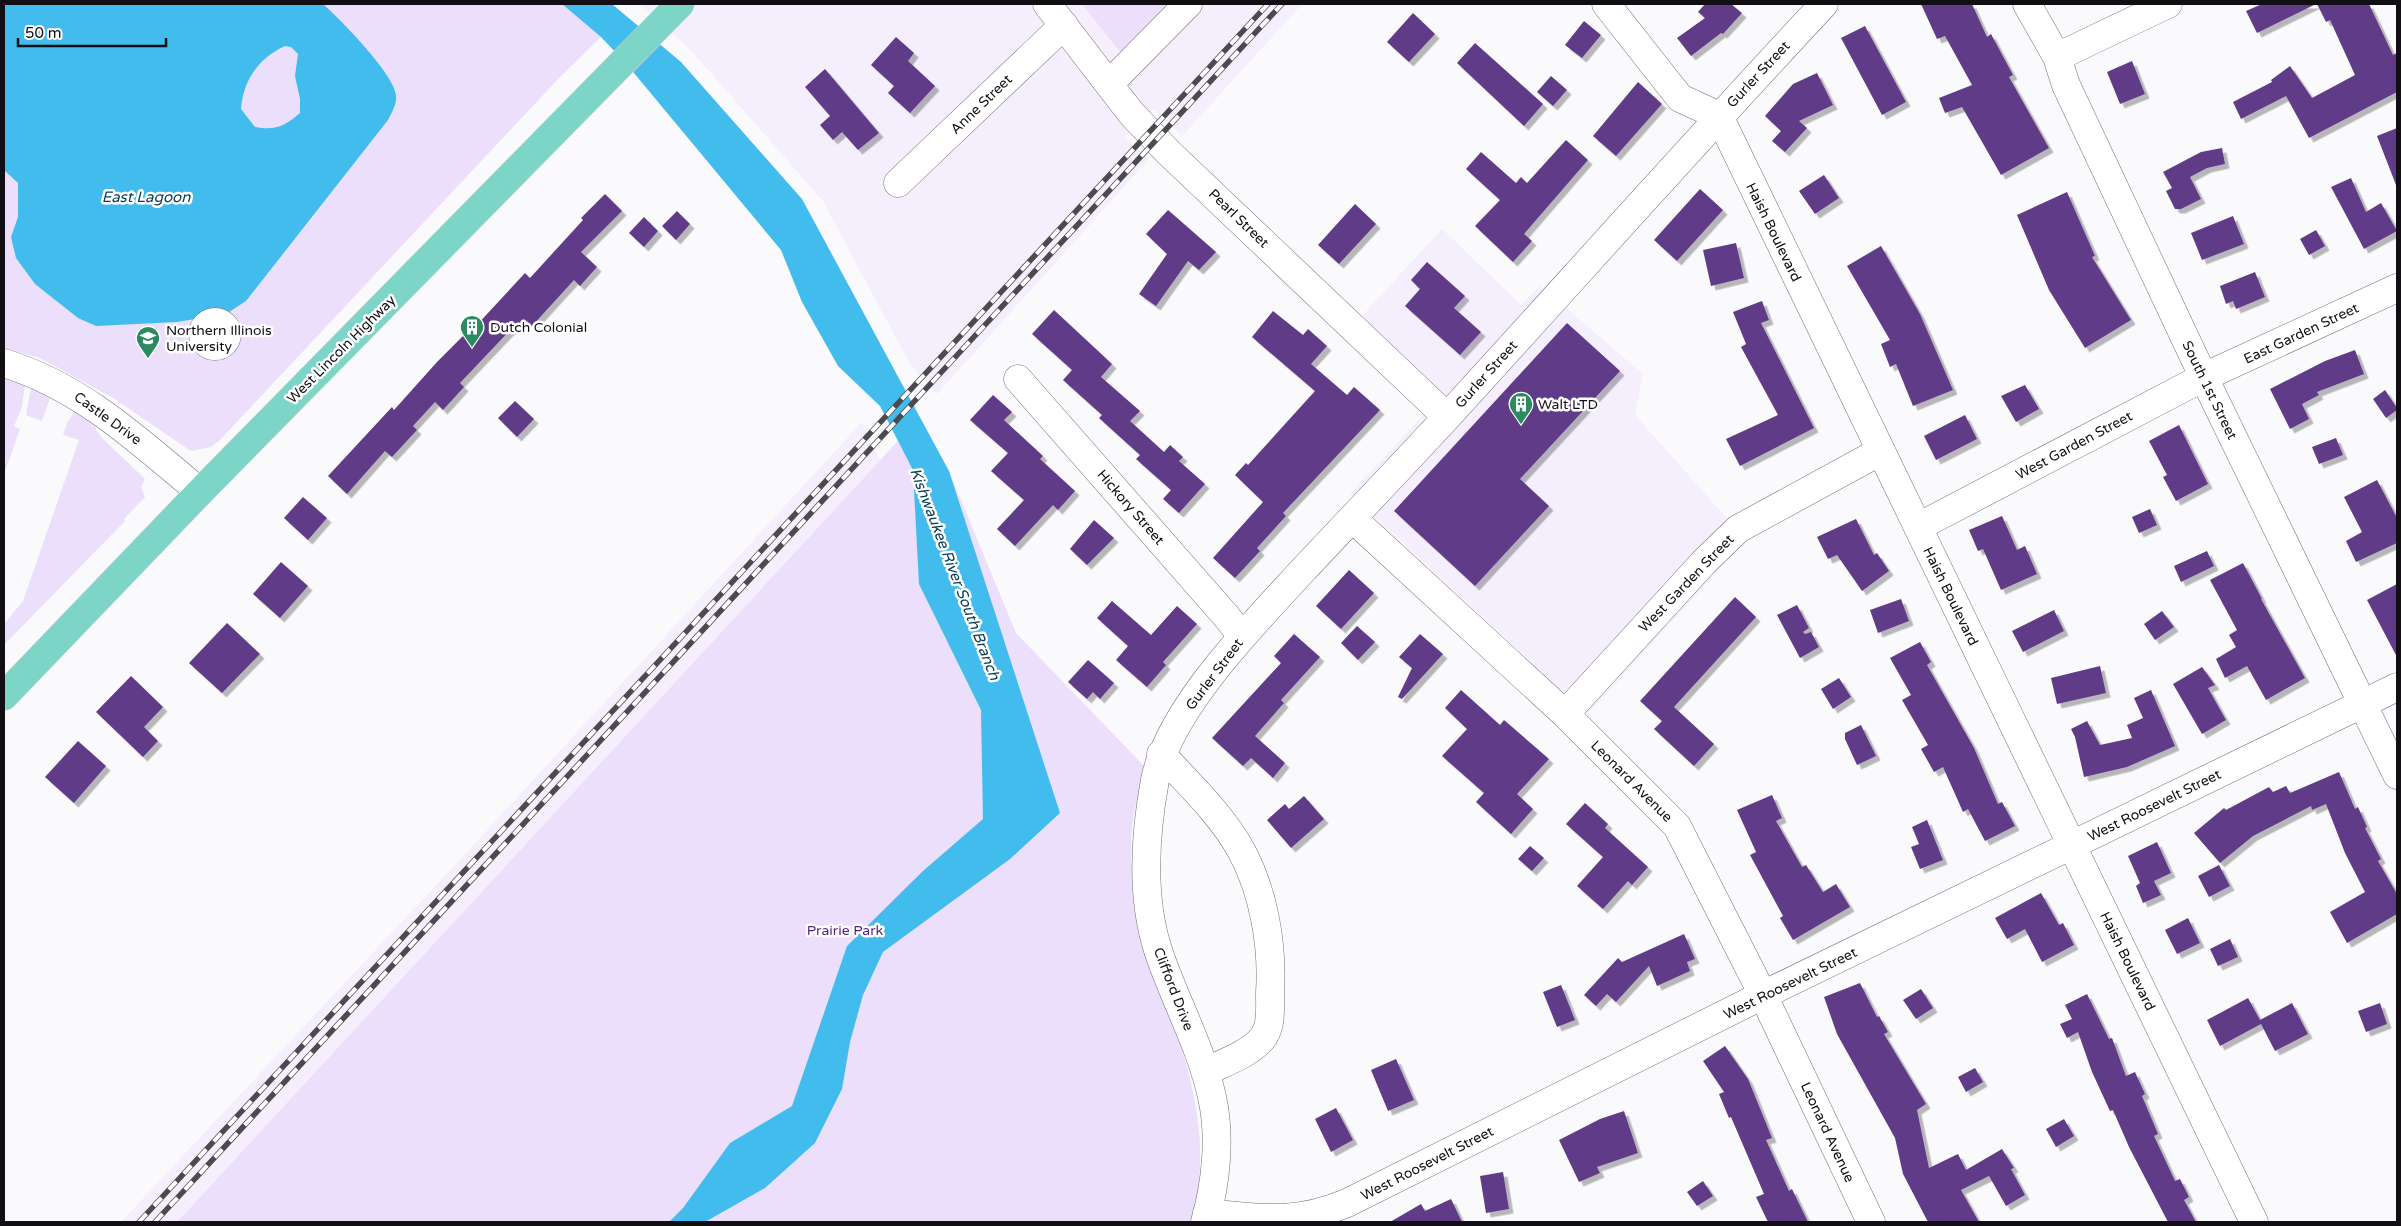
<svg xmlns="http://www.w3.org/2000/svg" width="2401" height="1226" font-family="'Varela Round',sans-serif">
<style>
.built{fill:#f4eefd}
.green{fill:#ebdffc}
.water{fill:#42bcec;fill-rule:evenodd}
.building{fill:#613b87;filter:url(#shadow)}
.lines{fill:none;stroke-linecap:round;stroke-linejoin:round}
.minor-casing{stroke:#756e7d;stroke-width:29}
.major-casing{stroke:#d4d4d5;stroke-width:29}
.minor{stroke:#fff;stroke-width:28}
.major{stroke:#7cd5c7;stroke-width:28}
.rail-casing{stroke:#4c4a4f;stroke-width:5.5}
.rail{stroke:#fff;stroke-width:4;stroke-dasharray:11;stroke-linecap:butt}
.labels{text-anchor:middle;stroke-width:5;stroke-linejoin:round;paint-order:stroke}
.street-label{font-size:14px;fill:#110f14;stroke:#fff}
.poi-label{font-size:14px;fill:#110f14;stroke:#fff;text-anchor:start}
.park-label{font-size:14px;fill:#551f81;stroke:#fff}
.water-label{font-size:15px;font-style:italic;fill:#0b4054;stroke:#fff}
</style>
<defs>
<filter id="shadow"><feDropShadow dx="4.5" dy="4.5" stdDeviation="0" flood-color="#0004"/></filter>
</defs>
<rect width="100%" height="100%" fill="#faf9fc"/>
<!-- built -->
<path class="built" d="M639,4h663l-120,132 -28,-27 -29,27 23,24 -211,234 -26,-28 -88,-165 -135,-154z
M1442,229l79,76 19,-19 103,88 -8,41 111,125 -158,174 -238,-220 93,-100 -81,-78z
M862,422l18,38 -703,762h-56l348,-372z"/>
<!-- green -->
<path class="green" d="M4,4h558l39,33 -43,42 -338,361 -9,7 -20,4 -78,-53 -73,-40 -36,-10z
M1082,4h88l-39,42 -11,6z
M4,377l21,8 -3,22 -8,19 6,3 -16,45z
M31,387l19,11 -8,23 -16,-6z
M75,411l18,14 9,13 43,41 -4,8 4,10 -21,22 1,2 -121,124v-21l19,-23 56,-161 -16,-5 5,-14z
M919,418l30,53 67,162 129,134c-4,20 -11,40 -13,60 -2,23 0,49 3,72 4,26 15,52 23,76 27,82 58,161 33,247h-1014z"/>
<!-- water -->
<path class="water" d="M4,4h319c17,15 71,70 73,91 1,9 -4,17 -8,25l-142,181 -20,13 -14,-1 -11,5 -24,4 -81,4 -18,-8 -43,-34 -19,-26 -5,-21 7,-20v-34l-14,-13zM285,46l6,1 7,7 -3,22 5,23v14c-15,13 -25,18 -45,14l-14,-18c2,-29 18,-51 44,-63z
M562,4h50l69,58 121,137 147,272 111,342 -50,46 -127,93 -20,43 -13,47 -8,47 -27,54 -50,45 -60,34h-36l14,-14 47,-65 62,-37 55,-160 76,-75 60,-52 -2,-109 -62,-126 -6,-114 -33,-64 -42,-40 -36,-64 -21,-52 -157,-189 -23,-24z"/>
<!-- building -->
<path class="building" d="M1705,4h26l11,9 -19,21 -2,-1 -30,23 -14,-18 28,-20 -7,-6z
M1921,4h51l15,33 4,-3 22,41 -4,2 40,71 -48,27 -39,-68 -17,6 -6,-15 33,-13 -27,-49 -8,3z
M2262,4h54l-59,29 -11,-22z
M2317,4h52l24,51 4,-2v39l-88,46 -23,-42 -45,23 -8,-17 39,-20 -1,-2 19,-14 22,32 43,-23 -25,-55 -4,2z
M1413,13l22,21 -26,28 -22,-20z
M1584,21l17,14 -19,23 -17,-13z
M1865,26l41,76 -24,13 -41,-77z
M896,37l18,16 -6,8 27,25 -25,27 -22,-20 6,-7 -23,-21z
M1475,43l68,61 -19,22 -67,-63z
M2132,61l13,33 -25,10 -13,-32z
M825,69l54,64 -21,17 -16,-18 -9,8 -13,-15 10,-9 -25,-29z
M1817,73l16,32 -34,16 8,7 -22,24 -13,-11 9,-10 -16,-15 28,-32z
M1551,76l16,14 -14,16 -16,-14z
M1638,82l24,22 -46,52 -23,-20z
M2397,128v56l-1,1 -19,-49z
M1566,140l22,20 -64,74 8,7 -19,21 -38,-36 25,-26 -34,-31 15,-17 35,31 5,-6 6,6z
M2222,148l3,16 -18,4 -17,9 11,22 -20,10h-6l-9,-18 6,-3 -9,-16 38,-20z
M1824,175l15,23 -24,16 -16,-23z
M2351,178l15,34 15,-9 16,28 -33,18 -33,-62z
M1700,189l23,21 -46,51 -23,-21z
M2067,192l28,64 -3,1 39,63 -46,28 -36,-58 -32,-75z
M605,194l17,17 -41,41 16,15 -17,19 -6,-6 -42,46 -5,-5 -8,8 -4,-4 -55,58 4,4 -21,23 -8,-8 -22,24 4,4 -25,27 -7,-6 -38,43 -19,-18 64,-69 2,3 43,-48 36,-36 2,1 50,-54 5,5 53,-58 -2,-2z
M1355,204l21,20 -37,40 -21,-19z
M1168,210l48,42 -17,18 -11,-9 -32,45 -17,-12 28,-40 -21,-20z
M677,211l13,13 -14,16 -14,-14z
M2233,216l11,28 -42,16 -11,-27z
M644,217l14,14 -14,16 -15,-14z
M2316,230l9,16 -16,9 -9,-16z
M1736,243l8,35 -33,8 -8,-36z
M1881,246l39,68 33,76 -40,16 -17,-42 -6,3 -9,-23 9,-4 -43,-74z
M1427,262l38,34 -11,12 27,24 -21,23 -55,-49 15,-17 -9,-9z
M2255,272l10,25 -29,12 -3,-8 -7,3 -6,-18z
M1762,301l7,19 -8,3 53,105 -74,38 -14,-27 52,-24 -37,-68 5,-3 -13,-32z
M1054,310l58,54 -11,13 39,34 -10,10 34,31 6,-7 13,12 -4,4 26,23 -26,29 -16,-14 8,-9 -35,-31 4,-4 -41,-37 3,-3 -39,-35 9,-10 -40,-36z
M1273,311l30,24 5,-6 19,17 -16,18 36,31 7,-8 26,23 -97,103 3,3 -29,32 3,3 -25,27 -22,-20 50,-56 -28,-27 11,-12 2,2 67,-74 -63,-54z
M1567,323l53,48 -100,108 29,27 -74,80 -81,-75z
M2355,350l9,24 -47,18 2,3 -17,9 7,15 -19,10 -20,-40 55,-28z
M2025,385l14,24 -23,13 -15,-26z
M2385,390l12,18v2l-11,8 -13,-19z
M993,395l19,17 -8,8 39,36 -3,3 35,32 -17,19 -5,-5 -38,41 -18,-17 27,-29 -33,-29 17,-18 -38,-33z
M515,401l19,18 -17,18 -19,-19z
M1965,415l12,24 -41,21 -12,-24z
M2179,425l29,59 -32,17 -13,-24 4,-2 -18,-34z
M2336,438l7,17 -24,9 -7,-17z
M2377,480l20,38v25l-41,19 -10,-21 16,-9 -18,-35z
M303,497l24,21 -19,22 -24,-22z
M2150,509l7,16 -18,8 -7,-16z
M2002,516l15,34 8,-4 12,28 -36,16 -18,-41 -5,2 -9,-21z
M1856,519l18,36 3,-2 12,18 -27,20 -25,-36 -9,4 -11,-22z
M1094,520l20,18 -27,27 -17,-16z
M2207,551l7,15 -33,16 -7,-16z
M281,562l27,24 -28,32 -27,-24z
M2243,563l19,36h-1l44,79 -39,22 -19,-34 -22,12 -9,-19 20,-12 -7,-12 8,-5 -27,-50z
M1349,570l25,23 -33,36 -25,-23z
M2397,584v73l-30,-57z
M1735,597l21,20 -82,90 40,37 -20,22 -40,-37 8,-8 -22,-20z
M1901,599l8,22 -31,12 -8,-23z
M1112,601l39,34 26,-29 20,18 -34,38 3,3 -19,22 -31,-27 12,-14 -31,-28z
M1797,605l12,23 -6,4 2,2 6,-2 8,15 -19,11 -23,-43z
M2054,610l10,21 -41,21 -11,-21z
M2162,611l12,16 -19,13 -11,-16z
M227,623l33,31 -38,39 -33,-30z
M1357,626l18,16 -17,18 -17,-17z
M1294,634l26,23 -39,43 3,3 -29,33 30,27 -12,15 -22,-20 -8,8 -31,-28 69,-75 -7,-7z
M1420,634l23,20 -41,45 -4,-2 14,-29 -13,-11z
M1920,642l11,20 -4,3 47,83 24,56 4,-2 13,24 -30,15 -17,-32 -5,3 -20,-45 -9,5 -13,-23 7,-4 -26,-45 9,-5 -21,-37z
M1088,660l26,23 -14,16 -7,-7 -6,7 -19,-17z
M2100,666l6,27 -49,11 -6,-26z
M2202,667l13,18 -7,3 18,32 -24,14 -29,-50z
M131,676l32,31 -19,20 14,14 -15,16 -47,-45z
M1839,678l12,19 -18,12 -12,-20z
M1461,690l39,35 4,-5 45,39 -32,35 16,15 -22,25 -35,-32 8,-9 -42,-37 25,-27 -22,-21z
M2151,690l24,56 -48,21 -43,10 -9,-40 -4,-8 16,-8 13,24 32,-7 -5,-13 16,-7 -9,-20z
M1861,725l15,31 -19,9 -12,-26v-6z
M78,741l28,25 -32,37 -29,-26z
M2339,772l16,37 3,-2 9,20 -2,1 16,31 -3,2 19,33v20l-50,29 -17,-31 35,-20 -20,-39 -19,-49 -14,6 -1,-4 -58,30 -33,27 -26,-30 30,-25 2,2 43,-23 4,5 13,-6 4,7z
M1772,795l10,23 -6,3 26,46 4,-2 17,27 13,-8 14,23 -57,33 -13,-22 3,-2 -33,-61 6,-3 -19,-42z
M1304,796l20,23 -33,29 -24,-28 18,-16 4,5z
M1585,803l23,21 -3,4 43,39 -16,18 -4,-4 -25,28 -26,-23 26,-29 -37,-33z
M1927,820l16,40 -23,9 -9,-22 8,-3 -7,-17z
M2157,842l14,31 -17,8 7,14 -18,8 -7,-17 4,-3 -12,-27z
M1530,846l14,12 -12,13 -14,-12z
M2219,865l11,21 -21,11 -11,-21z
M2041,893l18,32 4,-2 11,22 -32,17 -17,-33 -18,10 -12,-21z
M2188,918l12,25 -23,11 -12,-24z
M1684,934l11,25 -8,3 3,9 -33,15 -8,-20 -33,36 -9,-8 -11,12 -12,-11 34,-37 4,4z
M2230,939l8,18 -20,9 -8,-17z
M1860,983l17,34 2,-1 9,16 -4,2 42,70 -9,6 12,58 29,-14 8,16 36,-21 12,19 -3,1 14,26 -19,11 -17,-30 -28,14 18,32h-51l-25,-48 -8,-36 -58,-104 -13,-37z
M1561,985l14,35 -18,7 -14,-35z
M1921,989l12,19 -17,11 -13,-19z
M2087,994l22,45 3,-1 14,38 9,-4 10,22 -3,2 16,38 -4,2 21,45 5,-2 9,18 -5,3 12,22h-28l-39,-75 -16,-37 -3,1 -18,-39 -14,-40 -11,6 -7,-14 12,-5 -7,-14z
M2248,998l12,22 32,-17 16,31 -33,17 -14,-27 -41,22 -13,-26z
M2380,1003l7,21 -21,8 -8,-21z
M1725,1046l23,33 24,59 -6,2 23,51 3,-2 16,33h-40l-12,-25 8,-3 -33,-77 -2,1 -10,-24 5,-2 -21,-31z
M1396,1059l18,41 -26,11 -17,-41z
M1975,1068l8,14 -17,10 -8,-15z
M1336,1108l17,32 -22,12 -16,-33z
M1624,1111l14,42 -41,14 3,6 -21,9 -20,-42 41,-21z
M2064,1119l10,17 -18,11 -10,-18z
M1503,1172l6,37 -23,4 -6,-37z
M1703,1181l10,15 -16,10 -10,-14z
M1451,1199l11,23h-72l31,-18 4,7z"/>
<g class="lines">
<!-- minor casing -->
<g class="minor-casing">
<path id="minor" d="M1047,4l84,109 37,39 279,265
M1606,4l74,94 39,18 535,1106
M2027,4l30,53 9,28 128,272 203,418
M2057,57l111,-53
M1109,84l79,-80
M898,183l166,-158
M203 334a12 12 0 1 1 24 0a12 12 0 1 1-24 0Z
M4,363c78,24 135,78 196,129
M1018,379l208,237 16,20
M1352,518l213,196 112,112 86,169 108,227
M1918,527l286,-150 193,-89
M1565,714l139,-152 34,-33 143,-78
M1161,754c28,30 60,60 80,96 23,42 32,96 29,143 0,16 2,35 -9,47 -14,15 -38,23 -56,32
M1207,1213c55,5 87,12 140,-10l416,-208 634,-308
M1205,1222c11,-39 16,-85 7,-125 -11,-51 -38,-98 -54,-147 -17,-53 -13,-116 -3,-170 14,-72 100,-157 149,-211 48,-51 96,-101 143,-152 126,-138 250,-277 377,-413"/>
</g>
<!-- major casing -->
<g class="major-casing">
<path id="major" d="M4,696l196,-204 480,-488"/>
</g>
<!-- minor -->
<use href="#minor" class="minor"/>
<!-- major -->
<use href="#major" class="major"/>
<!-- rail casing -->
<g class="rail-casing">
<path id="rail" d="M139,1222l1129,-1218
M155,1222l1127,-1218"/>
</g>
<!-- rail -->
<use href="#rail" class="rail"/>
</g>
<!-- icons -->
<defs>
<g id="building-pin" transform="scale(1.25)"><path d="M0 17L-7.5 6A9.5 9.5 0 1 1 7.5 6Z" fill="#2c8a61" stroke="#fff"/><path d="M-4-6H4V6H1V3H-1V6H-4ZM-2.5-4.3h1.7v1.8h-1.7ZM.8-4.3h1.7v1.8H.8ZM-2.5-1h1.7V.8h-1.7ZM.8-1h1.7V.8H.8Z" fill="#fff"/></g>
<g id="university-pin" transform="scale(1.25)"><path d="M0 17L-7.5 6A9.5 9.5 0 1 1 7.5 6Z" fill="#2c8a61" stroke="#fff"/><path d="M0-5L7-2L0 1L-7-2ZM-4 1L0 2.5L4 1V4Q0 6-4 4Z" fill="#fff"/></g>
</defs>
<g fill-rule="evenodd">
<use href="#building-pin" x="472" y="327"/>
<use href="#university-pin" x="148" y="338"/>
<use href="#building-pin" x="1521" y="404"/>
</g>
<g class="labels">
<!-- street labels -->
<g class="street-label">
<text transform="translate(1758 74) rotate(-47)" y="5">Gurler Street</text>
<text transform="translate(981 104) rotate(-44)" y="5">Anne Street</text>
<text transform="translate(1239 218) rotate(44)" y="5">Pearl Street</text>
<text transform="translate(1774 232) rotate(64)" y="5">Haish Boulevard</text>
<text transform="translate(2301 333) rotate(-25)" y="5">East Garden Street</text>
<text transform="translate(341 349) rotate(-45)" y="5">West Lincoln Highway</text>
<text transform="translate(1486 374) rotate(-48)" y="5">Gurler Street</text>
<text transform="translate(2210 390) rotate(64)" y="5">South 1st Street</text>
<text transform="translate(108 418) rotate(36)" y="5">Castle Drive</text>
<text transform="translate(2074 445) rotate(-28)" y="5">West Garden Street</text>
<text transform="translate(1131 507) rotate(49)" y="5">Hickory Street</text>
<text transform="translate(1686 583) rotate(-46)" y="5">West Garden Street</text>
<text transform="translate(1951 596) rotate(64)" y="5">Haish Boulevard</text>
<text transform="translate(1214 674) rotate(-53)" y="5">Gurler Street</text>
<text transform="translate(1632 781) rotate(45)" y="5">Leonard Avenue</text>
<text transform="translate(2154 805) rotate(-26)" y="5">West Roosevelt Street</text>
<text transform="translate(2128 961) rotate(64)" y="5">Haish Boulevard</text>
<text transform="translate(1790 983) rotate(-26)" y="5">West Roosevelt Street</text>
<text transform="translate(1174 989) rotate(69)" y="5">Clifford Drive</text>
<text transform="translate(1828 1132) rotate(65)" y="5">Leonard Avenue</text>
<text transform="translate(1427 1163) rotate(-27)" y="5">West Roosevelt Street</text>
</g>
<!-- poi labels -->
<g class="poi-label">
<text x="490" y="332">Dutch Colonial</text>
<text x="166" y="335">Northern Illinois<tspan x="166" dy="16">University</tspan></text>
<text x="1538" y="409">Walt LTD</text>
</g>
<!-- park labels -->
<g class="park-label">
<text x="845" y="935">Prairie Park</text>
</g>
<!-- water labels -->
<g class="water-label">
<text x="146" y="202">East Lagoon</text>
<text transform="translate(955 574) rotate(69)" y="5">Kishwaukee River South Branch</text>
</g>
</g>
<!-- border -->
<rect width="2401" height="1226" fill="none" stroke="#110f14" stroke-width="10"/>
<!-- scale -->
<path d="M18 38v8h148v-8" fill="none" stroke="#110f14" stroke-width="2.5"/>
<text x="25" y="38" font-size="15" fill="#110f14" stroke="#ffffff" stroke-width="4" paint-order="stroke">50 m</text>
</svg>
